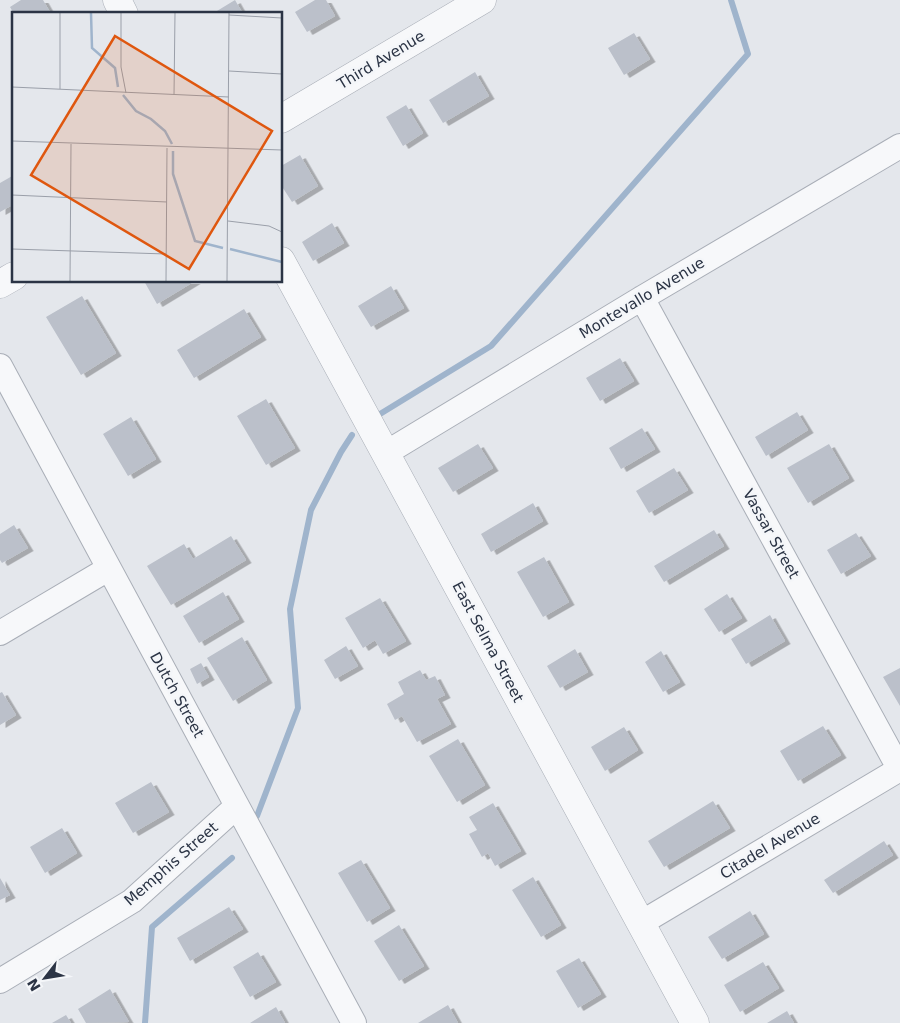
<svg xmlns="http://www.w3.org/2000/svg" width="900" height="1023" font-family="'DejaVu Sans',sans-serif">
<style>
.lines{fill:none;stroke-linecap:round;stroke-linejoin:round}
.stream{stroke:#9fb4cc;stroke-width:6}
.building{fill:#bbc0ca;filter:url(#shadow)}
.minor-casing{stroke:#a9aeb7;stroke-width:26}
.tertiary-casing{stroke:#a9aeb7;stroke-width:29}
.minor{stroke:#f7f8fa;stroke-width:24}
.tertiary{stroke:#f7f8fa;stroke-width:28}
.labels{text-anchor:middle;stroke-width:5;stroke-linejoin:round;paint-order:stroke}
.street-label{font-size:15px;fill:#2b3445;stroke:#f4f6f9}
.inset-river{fill:none;stroke:#9fb4cc;stroke-width:2.5}
.inset-road{fill:none;stroke:#9a9fa9;stroke-width:1}
.view{fill:#df570f;fill-opacity:0.15;stroke:#df570f;stroke-width:2.5}
.inset-edge{fill:none;stroke:#2b3445;stroke-width:2.5}
</style>
<defs>
<filter id="shadow"><feDropShadow dx="5.5" dy="3" stdDeviation="0" flood-color="#0004"/></filter>
</defs>
<rect width="100%" height="100%" fill="#e4e7ec"/>
<g class="lines">
<!-- stream -->
<path class="stream" d="M380,414l111,-68 257,-292 -17,-54
M257,816l41,-108 -8,-99 21,-99 30,-58 11,-17
M145,1023l7,-96 80,-69"/>
</g>
<!-- building -->
<path class="building" d="M21,0h22l8,14h-37l-4,-7z
M235,0l8,14h-31z
M315,0h11l9,16 -28,16 -12,-20z
M634,33l16,26 -26,16 -16,-27z
M475,72l14,24 -46,27 -14,-23z
M406,105l17,28 -20,13 -17,-29z
M300,155l18,31 -26,16 -11,-17v-19z
M14,175v29l-14,8v-29z
M332,223l12,20 -31,18 -11,-19z
M144,281h51l-38,23z
M391,286l13,22 -33,19 -13,-21z
M82,296l34,57 -35,22 -35,-58z
M244,309l17,28 -67,41 -17,-28z
M620,358l14,23 -34,20 -14,-23z
M266,399l29,49 -29,17 -29,-49z
M797,412l11,18 -42,26 -11,-19z
M131,417l25,42 -28,17 -25,-42z
M642,428l13,21 -34,20 -12,-21z
M478,444l15,24 -40,24 -15,-24z
M829,444l20,34 -41,25 -21,-35z
M674,468l14,22 -39,23 -13,-22z
M533,503l10,18 -52,31 -10,-18z
M14,525l14,23 -26,15 -2,-3v-26z
M714,530l10,16 -60,36 -10,-16z
M856,533l15,23 -30,18 -14,-24z
M231,536l15,24 -75,45 -24,-39 37,-22 9,15z
M544,557l25,45 -26,15 -26,-45z
M223,592l16,27 -40,24 -16,-27z
M727,594l15,24 -23,14 -15,-23z
M380,598l26,43 -23,13 -8,-14 -12,8 -18,-30z
M770,615l15,26 -39,23 -15,-25z
M242,637l25,43 -34,21 -26,-43z
M346,646l12,20 -23,13 -11,-19z
M575,649l13,23 -28,16 -13,-22z
M661,651l19,31 -17,10 -18,-30z
M201,663l8,14 -12,7 -7,-15z
M900,668v38l-17,-29z
M420,670l6,10 9,-4 10,19 -8,4 14,25 -34,18 -15,-26 -7,4 -8,-16 17,-10 -6,-12z
M2,692l14,23 -16,10v-32z
M823,726l18,29 -43,26 -18,-30z
M624,727l14,23 -33,21 -14,-24z
M458,739l27,46 -28,17 -28,-46z
M151,782l18,30 -36,21 -18,-30z
M713,801l17,27 -66,39 -16,-26z
M493,803l28,48 -26,15 -7,-13 -6,4 -13,-23 8,-4 -8,-13z
M62,828l15,25 -32,20 -15,-26z
M884,841l9,14 -60,38 -9,-13z
M361,860l29,48 -23,14 -29,-49z
M533,877l28,48 -20,12 -29,-47z
M0,878l10,17 -10,5z
M229,907l14,22 -53,32 -13,-23z
M750,911l14,23 -42,25 -14,-22z
M399,925l25,41 -25,15 -25,-40z
M258,952l18,30 -26,15 -17,-30z
M579,958l22,36 -23,14 -22,-37z
M763,962l16,26 -39,24 -16,-27z
M110,989l19,33 -43,1 -8,-14z
M448,1005l10,18h-40z
M276,1007l9,16h-35z
M787,1011l7,12h-27z
M66,1015l5,8h-19z"/>
<g class="lines">
<!-- minor casing -->
<g class="minor-casing">
<path id="minor" d="M642,298l258,472
M0,366l354,657
M386,453l256,-155 258,-152
M0,633l108,-64
M641,923l259,-154
M0,981l132,-80 105,-95"/>
</g>
<!-- tertiary casing -->
<g class="tertiary-casing">
<path id="tertiary" d="M117,0l7,14
M281,119l201,-119
M281,261l414,762
M0,284l14,-8"/>
</g>
<!-- minor -->
<use href="#minor" class="minor"/>
<!-- tertiary -->
<use href="#tertiary" class="tertiary"/>
</g>
<g class="labels">
<!-- street labels -->
<g class="street-label">
<text transform="translate(381 60) rotate(-31)" y="5">Third Avenue</text>
<text transform="translate(642 298) rotate(-31)" y="5">Montevallo Avenue</text>
<text transform="translate(771 534) rotate(61)" y="5">Vassar Street</text>
<text transform="translate(488 642) rotate(62)" y="5">East Selma Street</text>
<text transform="translate(177 695) rotate(61)" y="5">Dutch Street</text>
<text transform="translate(770 846) rotate(-31)" y="5">Citadel Avenue</text>
<text transform="translate(171 864) rotate(-41)" y="5">Memphis Street</text>
</g>
</g>
<!-- overview -->
<g transform="translate(12 12)">
<rect width="270" height="270" fill="#e4e7ec"/>
<path class="inset-river" d="M79,1l1,35 23,20 3,19M111,83l13,16 15,8 14,12 7,13M161,139v23l22,67 28,7M218,237l52,13"/>
<path class="inset-road" d="M109,1v54l5,26M217,3l53,3M217,59l53,3M0,75l217,10M48,77v-76M162,83l1,-82M0,129l270,9M0,183l155,7M216,209l41,5 13,6M0,237l154,5M58,269l1,-137M154,269l1,-133M215,269l2,-268"/>
<path class="view" d="M103,24l157,95 -83,138 -158,-94z"/>
<rect width="270" height="270" class="inset-edge"/>
</g>
<!-- north arrow -->
<g transform="translate(45 978) rotate(239)" stroke="#f4f6f9" stroke-width="4" paint-order="stroke">
<path d="M0-4L9 19L0 12L-9 19Z" fill="#2b3445"/>
<text y="-8" font-size="14" font-weight="bold" text-anchor="middle" fill="#2b3445">N</text>
</g>
</svg>
